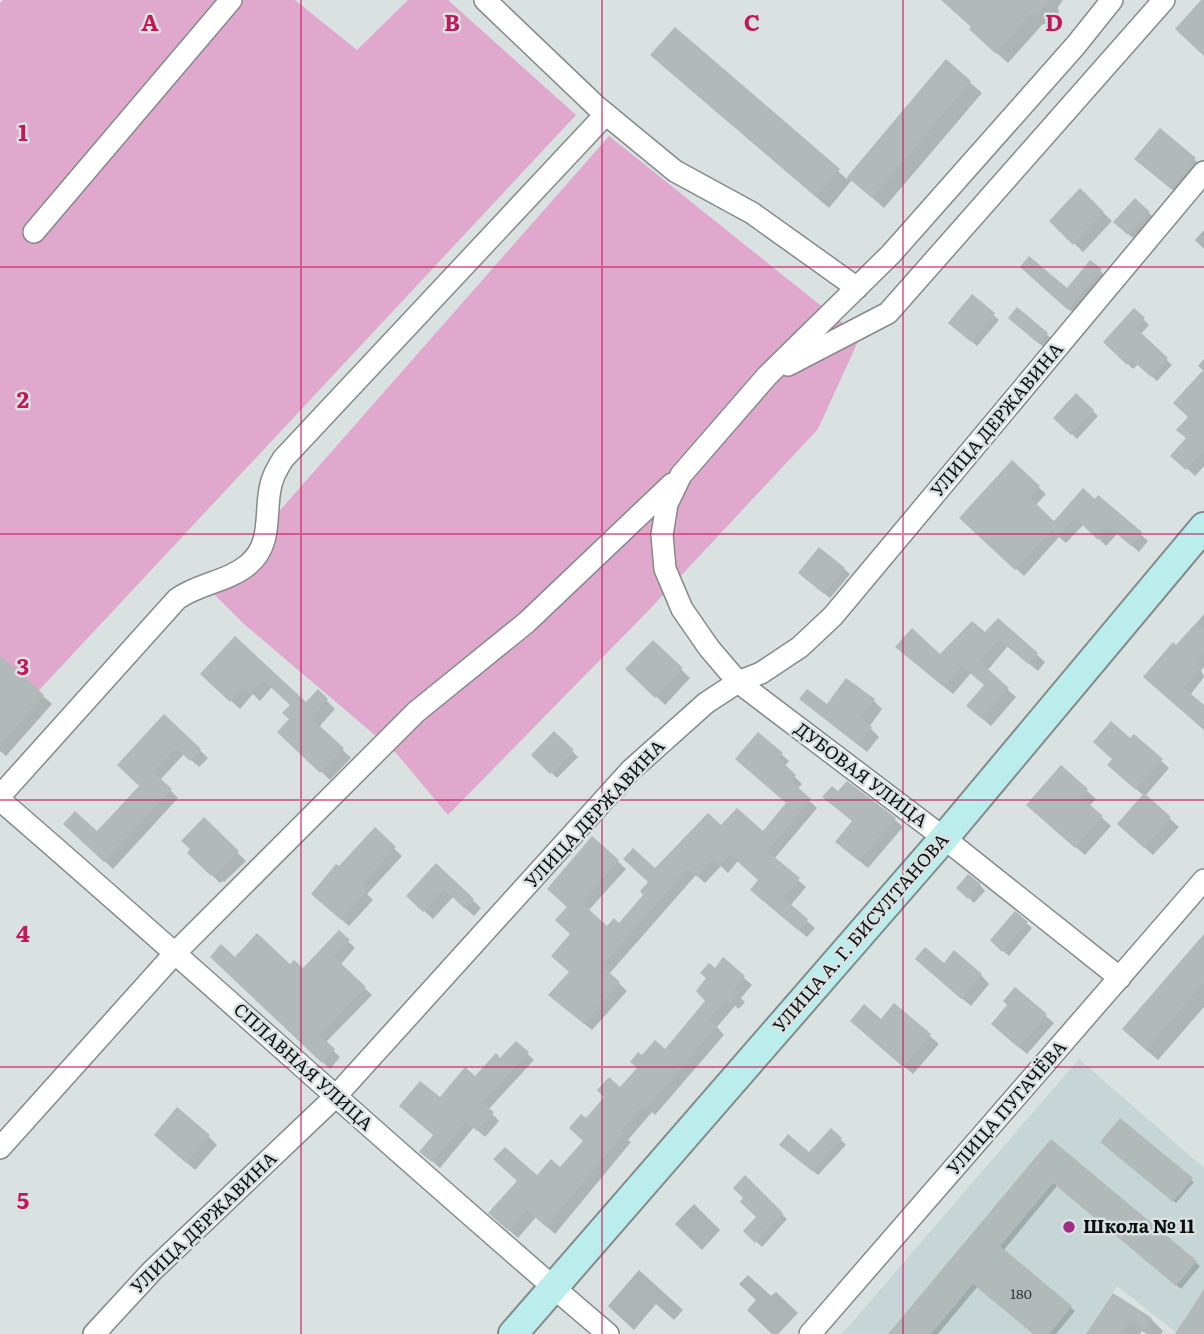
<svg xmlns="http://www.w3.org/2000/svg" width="1204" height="1334" font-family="Literata,serif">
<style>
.built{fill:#c6d6d6}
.green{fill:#dfa8cc}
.shadow{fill:#0003}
.building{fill:#b2b9b9}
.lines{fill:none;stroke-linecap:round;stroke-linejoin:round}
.street-casing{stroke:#848b8a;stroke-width:24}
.secondary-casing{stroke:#848b8a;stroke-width:32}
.street{stroke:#fff;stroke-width:21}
.secondary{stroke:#bceded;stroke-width:28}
.grid{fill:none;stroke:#c2185b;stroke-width:2;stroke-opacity:0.55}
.poi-dot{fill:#a32d86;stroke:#d9e1e1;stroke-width:2.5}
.labels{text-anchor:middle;stroke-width:5;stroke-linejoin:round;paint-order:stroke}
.number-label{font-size:14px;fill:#373a3a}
.street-label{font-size:18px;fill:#0e1010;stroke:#d9e1e1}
.poi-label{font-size:18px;font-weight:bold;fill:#0e1010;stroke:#d9e1e1;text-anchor:start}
.grid-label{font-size:23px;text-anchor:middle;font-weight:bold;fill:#c2185b;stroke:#d9e1e1;stroke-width:5;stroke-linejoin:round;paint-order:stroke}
</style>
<rect width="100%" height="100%" fill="#d9e1e1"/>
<!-- built -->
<path class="built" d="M1079,1059l125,109v128l-26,38 -61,-48 -31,48h-244z"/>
<!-- green -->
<path class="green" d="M3,0h292l62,50 51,-50h40l128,115 -576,617v-729z
M609,136l251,201 -42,92 -170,182 -200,204 -52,-62 -152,-129 -34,-34z"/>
<!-- shadow -->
<path class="shadow" d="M954,0h109l-5,7 1,7 -9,10h-7l-35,39 -26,-23z
M675,29l172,150 99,-117 36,31 -98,115 -32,-28 -23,28 -165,-141z
M1160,130l44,38 -24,28 -35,-29z
M1080,191l32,30 -29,31 -32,-31z
M1136,200l17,17 -20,21 -17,-16z
M1203,231h1v18l-9,-9z
M1090,262l19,17 -31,38 -39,-33 28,6z
M972,296l27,24 -22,26 -21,-18z
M1017,309l36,31 -8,8 -30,-25z
M1134,310l15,15 -9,10 32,30 -15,16 -19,-17 -5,5 -28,-27z
M1204,359v107l-9,10 -14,-13 7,-24 2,-22 14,-46 -6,-5z
M1076,396l22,20 -21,23 -22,-21z
M1012,463l34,31 -11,12 19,18 45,-27 49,44 -9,11 -21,-19 -12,13 -22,-22 -18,19 -7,-6 -35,39 -62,-58z
M820,549l30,25 -20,24 -24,-19z
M1204,614v53l-3,3 3,7 -14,18 14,12v23l-52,-47 24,-35z
M998,620l47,42 -7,9 -30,-25 -21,25 29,26 -25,29 -14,-12 9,-29 -15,-12 -18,21 -47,-39 34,1 45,-21z
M235,638l71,67 12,-13 17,17 -16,18 32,31 -21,22 -50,-48 11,-12 1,-15 -20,-18 -12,14 -7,-7 -13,15 -38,-36z
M653,642l37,36 -25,27 -37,-36z
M0,658l52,46 -46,52 -6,-5z
M802,699l25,7 47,-5 8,8 -13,18 10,10 -12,15z
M164,716l44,42 -9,9 -15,-13 -24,26 18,18 -65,71 -48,-45 32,10 45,-48z
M554,733l24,24 -21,21 -24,-23z
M1134,736l35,32 -24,28 34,31 -26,28 -25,-22 16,-37 -27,-24 -3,-13z
M781,754l8,7 -5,6 18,17 -5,5 20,19 -43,51 32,28 -16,19 25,22 -8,9 -47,-40v-17l-22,-19 -10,12 -7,-7 -16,17 -9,-8 -87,99 18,17 -35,39 -42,-35 21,-23 1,-37 -3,-28 23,-69 34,31 -38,42 19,17 12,-3 26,-30 10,-25 67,-43 41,7 25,-30 -43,-38z
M1061,767l35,32 -7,7 22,20 -26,29 -48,-42z
M894,819l9,8 -35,41 -22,-18z
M204,820l42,41 -22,21 -1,-1 -3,2 -31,-31z
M375,830l27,26 -35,38 6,6 -24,26 -29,-25 19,-33z
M436,866l45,42 -7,8 -21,-19 -20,22 -25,-23z
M980,885l5,6 -11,12 -10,-10z
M1026,923l6,5 -23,28 -12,-10z
M339,933l16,15 -15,17 32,30 -47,48 15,14 -10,12 -118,-112 78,9 13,4z
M1204,937v70l-46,53 -22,-19z
M724,960l28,25 -11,13 4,4 -6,7 -4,-3 -18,21 7,8 -69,80 -3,-3 -24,28 3,2 -76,92 -19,-17 -18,21 -19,-17 39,-43 22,-8 25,-28 1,-22 34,-31 19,-21 3,-10 23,-7 42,-50 8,-31z
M944,965l37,10 8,9 -18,22 -45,-38z
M1015,990l39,33 -27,31 -26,-22z
M894,1005l45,39 -26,30 -52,-45 20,-8z
M516,1043l18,17 -46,50 11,11 -14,16 -11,-10 -34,41 -11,-10 6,-22 5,-36 61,-40z
M1121,1120l73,62 -18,21 -73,-61z
M831,1130l15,15 -28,30 -31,-25 22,4z
M208,1136l9,9 -22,25 -30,-27z
M1051,1141l149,125 -19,23 -124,-103 -54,65 72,60 -19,23h-21l-57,-48 -40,48h-48z
M745,1178l42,41 -25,28 -16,-16 13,-14 -13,-19z
M694,1204l26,26 -18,20 -27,-26z
M639,1270l44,40 -9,10 -18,-16 -22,26 -26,-24z
M748,1275l23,21 5,-4 22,21 -20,21h-6l-25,-24 9,-10 -17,-16z
M1114,1295l37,24 12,12 -2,3h-14l-5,-3 -2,3h-52z"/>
<!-- building -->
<path class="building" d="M941,0h109l-12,14 -7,-1 -35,41 -27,-25 2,-2z
M1201,0h3v56l-29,-27z
M675,27l165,142 -24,28 -166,-142z
M946,59l25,22 -99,117 -25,-21z
M1160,128l36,30 -25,31 -37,-30z
M1080,188l24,24 -31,33 -24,-24z
M1135,198l15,14 -22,23 -15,-13z
M1029,256l38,32 23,-28 12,9 -34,41 -48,-43z
M972,294l23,19 -24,29 -23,-19z
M1017,307l31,26 -9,11 -31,-26z
M1134,308l11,10 -9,10 32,30 -17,19 -19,-17 -5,5 -24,-23z
M1204,369v81l-18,20 -16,-14 16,-18 -10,-8 12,-13 -15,-14z
M1076,393l18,17 -23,25 -18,-17z
M1012,460l28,26 -11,11 25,24 29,-33 12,11 3,-4 44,37 -11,14 -22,-19 -11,13 -23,-22 -17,19 -7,-6 -36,39 -56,-52z
M819,547l26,21 -21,26 -26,-21z
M998,618l40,35 -10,11 -29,-25 -19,23 29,26 -27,31 -16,-13 18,-21 -22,-19 -18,21 -49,-40 17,-19 28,26 32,-33 13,11z
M1196,623l8,7v23l-8,10 5,4 -17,21 20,17v25l-61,-53 30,-35 3,3z
M235,636l71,66 12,-13 10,10 -17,19 33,30 -24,25 -43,-41 12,-13 -7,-6 8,-8 -27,-25 -13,14 -7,-7 -13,15 -30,-28z
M653,640l30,28 -28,30 -30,-29z
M0,655l44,40 -44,50z
M846,678l29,21 -15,19 12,9 -14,18 -59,-46 8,-10 20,15z
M164,714l37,35 -11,12 -14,-13 -23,24 19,17 -68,73 -41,-38 12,-13 22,20 42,-45 -22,-21z
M1111,721l19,17 4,-4 29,25 -27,31 -29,-25 5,-6 -19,-17z
M554,731l20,19 -24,24 -19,-19z
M758,732l25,21 -5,5 18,17 -5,6 20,18 -44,52 33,27 -17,20 25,21 -9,12 -49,-41 8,-10 -28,-25 -10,11 -8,-6 -15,17 -9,-9 -86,98 18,16 -36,42 -36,-29 21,-23 -18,-16 19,-22 -15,-14 12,-13 -20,-18 45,-53 27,24 -37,43 25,23 7,-8 5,5 24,-28 -3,-4 8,-9 -25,-23 10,-11 22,20 53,-55 13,12 16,-17 26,23 23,-28 -51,-44z
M1061,765l27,24 -7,8 22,19 -28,32 -49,-43z
M847,781l49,37 -37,43 -24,-19 17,-21 -30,-24 10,-11 6,5z
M1144,793l27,24 -27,31 -27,-24z
M204,817l35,34 -24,24 -2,-1 -2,2 -24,-23 3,-4 -9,-8z
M375,827l21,20 -35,39 6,5 -26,29 -30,-26 25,-30 3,2z
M436,863l38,36 -9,10 -21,-20 -21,23 -17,-16z
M968,874l13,10 -13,15 -12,-11z
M1015,911l13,11 -26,30 -12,-12z
M339,930l11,10 -16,17 32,30 -46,48 15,14 -13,14 -112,-106 11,-13 14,13 22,-24 33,31 4,-4 9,8z
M1204,934v48l-58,68 -24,-21z
M925,947l19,16 10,-13 28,24 -21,25 -46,-40z
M723,957l22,19 -11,14 4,3 -8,10 -4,-4 -17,20 8,7 -70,82 -4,-3 -22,26 3,2 -78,94 -19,-17 -18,21 -21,-18 29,-32 -24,-22 12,-12 32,28 14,-16 9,8 23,-26 -14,-13 12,-14 5,4 18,-21 -7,-7 12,-13 11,10 17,-19 -7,-6 8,-10 4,3 13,-15 10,9 40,-48 -9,-10 10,-13 -6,-5 9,-10 6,5z
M1015,987l32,27 -28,34 -28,-24 16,-19 -4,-4z
M894,1003l37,31 -28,33 -53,-46 14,-17 17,15z
M516,1041l13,11 -47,51 12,9 -17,19 -11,-9 -34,40 -13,-10 14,-17 -34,-29 21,-25 20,16 25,-30 10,9 21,-23 4,5z
M177,1107l33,28 -24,28 -32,-28z
M1120,1118l73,60 -20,24 -73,-60z
M831,1128l11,10 -30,33 -33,-26 9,-11 21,18z
M1051,1139l146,122 -21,25 -123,-103 -53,63 72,60 -23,28h-16l-60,-50 -42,50h-43z
M745,1175l38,38 -28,30 -12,-12 13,-14 -16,-15 3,-4 -10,-10z
M1204,1289v45h-29z
M1113,1293l39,25 -7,12 -15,-10 -9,14h-35z"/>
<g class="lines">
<!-- street casing -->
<g class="street-casing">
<path id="street" d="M485,0l111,106 79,65 77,42 105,75
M1112,0l-36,45 -185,209 -124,122 -86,99 -14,29 -5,31 3,34 17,40 27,39 29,34 206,156 176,140
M34,232l197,-232
M788,365l100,-52 276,-313
M0,796l177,-197c22,-16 51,-17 72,-35 23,-20 16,-48 21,-75 2,-12 7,-20 13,-30l323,-345
M0,800c204,176 402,359 608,534
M0,1148l176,-196 240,-240 111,-90 145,-138
M94,1334l58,-63 183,-174 296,-327 75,-67 32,-21 23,-9 39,-26 33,-31 371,-444
M810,1334l394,-454"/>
</g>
<!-- secondary casing -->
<g class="secondary-casing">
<path id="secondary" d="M513,1334l431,-496 260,-311"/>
</g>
<!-- street -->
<use href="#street" class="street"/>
<!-- secondary -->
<use href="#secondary" class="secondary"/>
</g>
<!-- grid -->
<path class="grid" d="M301,0v1334M602,0v1334M903,0v1334M0,267h1204M0,534h1204M0,800h1204M0,1067h1204"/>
<!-- markers -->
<circle class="poi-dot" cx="1069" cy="1227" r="7"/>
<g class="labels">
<!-- number labels -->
<g class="number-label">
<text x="1021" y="1299">180</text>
</g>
<!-- street labels -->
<g class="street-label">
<text transform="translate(997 420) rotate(-50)" y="6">УЛИЦА ДЕРЖАВИНА</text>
<text transform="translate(861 775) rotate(37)" y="6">ДУБОВАЯ УЛИЦА</text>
<text transform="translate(595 814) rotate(-47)" y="6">УЛИЦА ДЕРЖАВИНА</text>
<text transform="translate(861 933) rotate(-49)" y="6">УЛИЦА А. Г. БИСУЛТАНОВА</text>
<text transform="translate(303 1067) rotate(42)" y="6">СПЛАВНАЯ УЛИЦА</text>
<text transform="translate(1007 1108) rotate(-49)" y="6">УЛИЦА ПУГАЧЁВА</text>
<text transform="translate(204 1223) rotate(-44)" y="6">УЛИЦА ДЕРЖАВИНА</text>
</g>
<!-- poi labels -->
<g class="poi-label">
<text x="1083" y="1233">Школа № 11</text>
</g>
</g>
<g class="grid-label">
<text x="150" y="31">A</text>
<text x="452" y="31">B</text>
<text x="752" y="31">C</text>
<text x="1054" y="31">D</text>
<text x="23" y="141">1</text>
<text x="23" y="408">2</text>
<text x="23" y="675">3</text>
<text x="23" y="942">4</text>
<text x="23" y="1209">5</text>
</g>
</svg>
